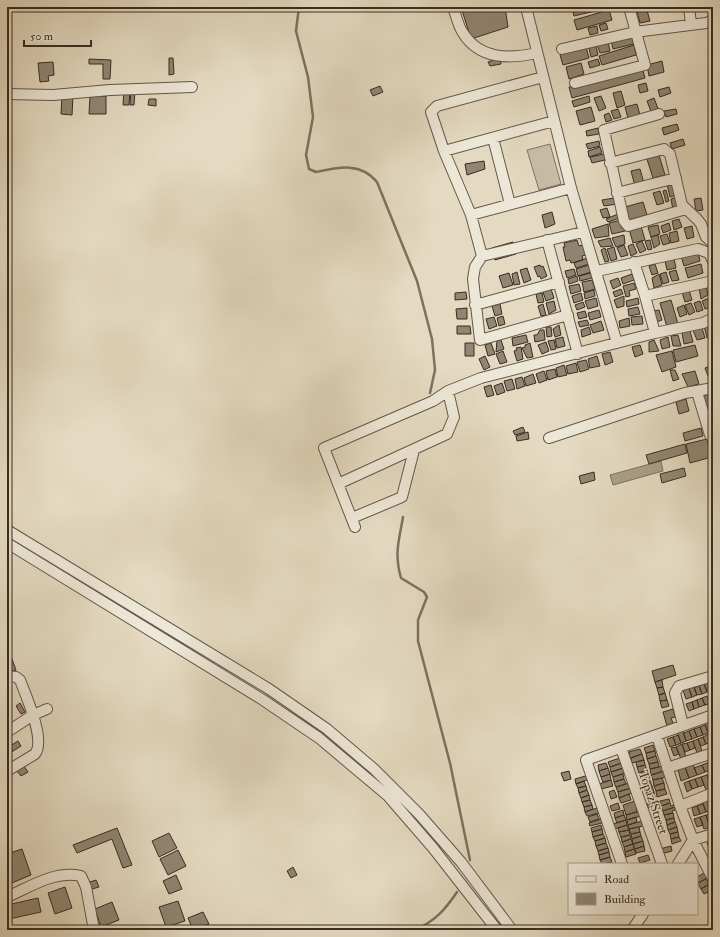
<svg xmlns="http://www.w3.org/2000/svg" width="720" height="937" font-family="'IM FELL Double Pica',serif">
<style>
.green{fill:#c7bca6;stroke:#807464}
.water{fill:#aa9f8b;stroke:#7c7161}
.lines{fill:none;stroke-linecap:round;stroke-linejoin:round}
.stream{stroke:#7c7161;stroke-width:2.5}
.building{fill:#918674;stroke:#382c21}
.minor-casing{stroke:#635849;stroke-width:12}
.minor{stroke:#ede7d7;stroke-width:10}
.labels{text-anchor:middle;stroke-width:3;stroke-linejoin:round;paint-order:stroke}
.street-label{font-size:13px;fill:#382c21;stroke:#ede7d7}
</style>
<rect width="100%" height="100%" fill="#e4dac1"/>
<filter id="stains"><feTurbulence type="fractalNoise" baseFrequency=".005" numOctaves="4"/><feColorMatrix values="0 0 0 0 .2 0 0 0 0 .09 0 0 0 0 .02 0 0 0 .5 -.17"/></filter>
<radialGradient id="worn" r=".72"><stop offset=".6" stop-color="#630" stop-opacity="0"/><stop offset="1" stop-color="#630" stop-opacity=".3"/></radialGradient>
<!-- green -->
<path class="green" d="M550,144l11,40 -22,6 -12,-40z"/>
<!-- water -->
<path class="water" d="M661,461l2,10 -50,14 -3,-10z"/>
<g class="lines">
<!-- stream -->
<path class="stream" d="M299,7l-3,24 12,46 5,40 -7,38 3,14 7,3c23,-5 45,-10 61,10l40,99 15,58 3,31 -5,23
M403,517c-4,24 -9,36 -2,61l23,14 3,5 -9,23v21l32,122 20,97
M415,930c20,-9 30,-20 42,-38"/>
</g>
<!-- building -->
<path class="building" d="M461,7h44l3,20 -37,12z
M572,7h40l-38,9z
M636,7h10l4,14 -10,2z
M609,10l3,10 -35,10 -3,-10z
M606,23l2,6 -7,2 -2,-6z
M597,26l1,7 -8,2 -2,-7z
M632,34l2,10 -21,5 -2,-9z
M608,42l2,9 -10,2 -3,-9z
M634,45l2,10 -34,10 -3,-9z
M596,46l2,9 -7,2 -2,-9z
M586,47l3,11 -26,7 -3,-10z
M169,58h4l1,16 -5,1z
M500,58l1,6 -11,2 -2,-4z
M89,59l22,1 -1,19h-7v-15h-14z
M598,59l2,6 -10,3 -2,-6z
M662,61l2,11 -15,4 -2,-11z
M53,62l1,13 -6,1 1,5 -9,1 -2,-19z
M581,63l3,11 -15,5 -3,-12z
M642,67l3,11 -73,20 -3,-11z
M646,83l2,8 -8,2 -2,-8z
M380,86l3,6 -10,4 -3,-6z
M669,87l2,6 -11,4 -2,-7z
M124,90h6l-1,15h-6z
M131,90l4,1 -1,14h-4z
M621,91l4,14 -8,3 -4,-15z
M62,96h11l-1,19 -11,-1z
M90,96h16v18h-17z
M589,96l1,6 -16,5 -2,-6z
M601,96l5,12 -7,3 -5,-13z
M654,98l5,13 -7,3 -5,-13z
M149,99h7v7l-8,-1z
M637,104l3,11 -12,3 -3,-11z
M591,107l4,14 -15,4 -4,-14z
M618,109l3,8 -7,2 -3,-8z
M676,109l1,5 -11,3 -2,-6z
M609,113l3,7 -6,2 -2,-7z
M677,124l2,6 -15,5 -2,-7z
M598,128l1,6 -12,2 -1,-5z
M683,139l2,6 -13,4 -2,-6z
M599,141l1,5 -12,3 -2,-5z
M600,147l2,6 -13,4 -1,-6z
M658,152l7,23 -12,3 -7,-22z
M604,154l1,6 -13,3 -2,-6z
M484,161l1,8 -18,6 -2,-11z
M640,169l4,14 -9,3 -4,-15z
M673,183l4,12 -7,2 -3,-13z
M666,190l3,11 -3,1 -3,-11z
M660,191l4,12 -7,2 -4,-12z
M677,197l3,11 -7,2 -2,-11z
M614,198l3,6 -13,2 -2,-6z
M701,198l2,12 -7,1 -2,-12z
M643,202l4,13 -19,5 -3,-13z
M607,208l3,9 -7,1 -3,-8z
M552,212l3,12 -10,4 -3,-13z
M618,214l2,4 -12,4 -2,-3z
M679,219l3,8 -8,3 -2,-9z
M621,220l4,11 -13,3 -3,-11z
M669,223l2,7 -8,3 -2,-7z
M608,224l1,12 -14,2 -3,-9z
M658,225l2,9 -9,3 -3,-10z
M641,226l4,14 -12,3 -4,-14z
M692,226l2,11 -7,2 -3,-11z
M677,231l2,10 -8,2 -2,-10z
M667,234l3,9 -7,2 -3,-9z
M624,235l1,9 -9,3 -4,-9z
M658,235l2,9 -6,4 -3,-11z
M610,238l3,8 -12,1 -3,-6z
M577,240l2,6 4,-1 3,10 -4,1 1,4 -12,3 -1,-3 -4,1 -3,-14h2l-1,-4z
M650,240l2,9 -4,1 -3,-9z
M642,241l4,9 -6,3 -4,-9z
M513,242l3,12 -21,6 -3,-12z
M633,244l4,9 -6,3 -3,-10z
M624,245l4,10 -7,2 -4,-9z
M614,247l3,12 -6,2 -4,-12z
M605,248l4,13 -4,1 -4,-12z
M698,252l2,9 -16,5 -3,-10z
M587,258l2,6 -13,4 -2,-5z
M674,259l2,9 -9,2 -2,-9z
M655,264l3,9 -6,2 -3,-9z
M701,264l2,9 -15,5 -3,-10z
M540,265l1,2 2,-1 4,10 -6,3 -1,-3 -2,1 -4,-10z
M589,265l2,7 -13,4 -2,-7z
M527,268l4,12 -7,3 -4,-13z
M574,269l2,6 -9,3 -2,-7z
M676,270l3,10 -7,1 -3,-9z
M517,272l3,12 -6,1 -2,-11z
M666,272l3,10 -6,2 -3,-10z
M509,273l4,12 -10,3 -4,-12z
M591,273l1,5 -12,3 -1,-5z
M632,274l2,6 -11,4 -2,-6z
M659,274l3,11 -8,3 -2,-10z
M577,276l1,5 -9,3 -1,-5z
M618,278l3,7 -8,4 -3,-8z
M592,280l3,9 -11,3 -2,-10z
M634,283l2,6 -7,2 1,5 -4,1 -3,-11z
M579,284l2,7 -10,3 -2,-8z
M706,286l2,9 -7,4 -2,-11z
M551,289l3,9 -8,3 -3,-9z
M621,289l2,5 -8,3 -2,-5z
M594,290l1,6 -10,3 -1,-6z
M689,290l3,10 -7,2 -3,-10z
M466,292l1,7 -12,1v-7z
M542,293l2,9 -6,1 -2,-9z
M581,293l2,7 -9,3 -2,-7z
M624,296v10l-7,2 -3,-8z
M596,298l2,8 -10,3 -3,-8z
M638,298l1,6 -12,3 -1,-6z
M709,298l3,9 -7,2 -3,-8z
M671,300l7,24 -11,3 -7,-24z
M554,301l2,9 -7,4 -3,-11z
M700,301l3,9 -6,2 -3,-9z
M583,302l2,5 -8,3 -2,-5z
M691,303l4,9 -6,3 -4,-10z
M500,304l2,10 -7,2 -3,-10z
M543,304l3,11 -5,1 -3,-10z
M684,305l3,9 -7,3 -3,-9z
M638,307l2,7 -11,2 -1,-7z
M467,308v11h-10l-1,-10z
M599,310l2,7 -11,3 -2,-7z
M659,310l3,10 -6,2 -3,-11z
M585,311l2,6 -8,2 -2,-6z
M503,316l2,8 -6,2 -2,-8z
M642,316l1,8 -11,1 -1,-8z
M494,317l3,9 -8,3 -3,-10z
M629,318l1,8 -10,2 -1,-7z
M587,320l2,5 -9,2 -2,-5z
M601,321l3,9 -11,3 -3,-8z
M713,324v12l-6,2 -3,-12z
M559,325l2,10 -6,2 -2,-8z
M457,326h13l1,8h-14z
M546,327h5l1,9 -5,1z
M589,327l2,7 -9,3 -1,-7z
M702,328l3,10 -8,2 -4,-10z
M540,330h4l1,10 -10,2 -1,-7h3z
M690,331l3,11 -9,2 -2,-11z
M526,335l2,7 -15,4 -1,-8z
M678,335l3,11h-8l-2,-10z
M563,337l2,9 -8,2 -2,-9z
M668,337l2,10 -8,2 -2,-9z
M501,340l3,9 -8,3 1,-11z
M554,340l2,9 -5,1 -3,-9z
M654,340l5,11 -10,1v-10z
M546,342l3,9 -7,3 -4,-9z
M465,343h9v13h-9z
M491,343l4,11 -7,2 -3,-11z
M530,343l3,14 -6,1 -5,-10 3,-1v-2z
M640,345l3,9 -8,3 -3,-10z
M695,345l3,11 -22,6 -3,-12z
M521,347l2,12 -6,2 -3,-10 3,-1 -1,-2z
M503,351l4,11 -7,2 -4,-10z
M672,351l4,16 -14,5 -6,-17z
M610,352l3,10 -8,3 -3,-11z
M485,356l5,11 -6,3 -5,-11z
M597,356l3,10 -10,2 -2,-9z
M586,360l3,9 -9,3 -3,-10z
M576,363l2,9 -10,2 -2,-8z
M564,365l3,10 -9,2 -2,-9z
M713,365v12l-5,-1 -3,-8z
M555,369l2,8 -9,3 -2,-9z
M670,370h5l4,9 -6,2z
M544,371l3,9 -8,3 -3,-9z
M695,371l4,13 -11,3 -6,-13z
M533,374l3,9 -10,3 -2,-8z
M522,377l3,9 -8,3 -2,-10z
M512,379l3,10 -8,2 -3,-10z
M502,383l3,9 -8,3 -3,-9z
M491,385l3,10 -7,2 -3,-10z
M713,393v12l-7,2 -3,-11z
M686,399l3,12 -10,3 -3,-12z
M523,427l2,5 -10,3 -2,-4z
M701,428l2,8 -18,5 -2,-8z
M528,432l1,7 -12,2 -1,-5z
M707,439l5,18 -22,6 -4,-19z
M685,444l2,9 -38,11 -3,-9z
M684,468l2,8 -24,7 -2,-9z
M594,472l1,8 -14,4 -2,-8z
M12,659l4,11 -9,3v-12z
M673,665l3,10 -21,7 -3,-11z
M662,680l1,7 -6,1 -2,-6z
M703,680l4,12 -5,2 -4,-12z
M710,682l2,8 -5,2 -3,-8z
M693,684l4,11 -5,2 -4,-11z
M688,686l4,11 -6,2 -4,-12z
M699,686l3,8 -5,1 -3,-7z
M663,687l2,6 -6,2 -2,-7z
M665,693l2,7 -7,1 -1,-6z
M707,696l3,8 -5,1 -3,-7z
M702,698l3,7 -6,2 -2,-7z
M667,700l2,6 -7,2 -2,-7z
M697,700l2,7 -5,2 -2,-7z
M692,702l2,7 -5,2 -3,-7z
M20,703l5,9 -4,2 -5,-8z
M673,709l2,8 -4,1 2,5 -6,3 -4,-14z
M709,719l4,12 -5,2 -4,-12z
M705,725l3,8 -5,2 -3,-8z
M700,727l3,8 -6,2 -3,-8z
M682,729l4,12 -5,2 -4,-12z
M694,729l3,8 -5,2 -3,-8z
M689,731l3,8 -6,2 -2,-8z
M709,734l3,8 -6,2 -3,-7z
M678,735l3,8 -5,2 -3,-8z
M673,737l3,8 -6,2 -3,-8z
M703,737l3,7 -5,2 -3,-7z
M698,739l4,12 -5,2 -4,-12z
M18,741l3,5 -11,7 -3,-5z
M693,741l2,7 -5,2 -3,-7z
M687,743l3,7 -5,2 -3,-8z
M682,744l4,13 -5,2 -5,-12z
M653,745l2,6 -9,2 -2,-5z
M676,747l3,7 -5,2 -3,-8z
M640,749l2,5 -12,4 -1,-6z
M655,751l1,5 -9,3 -1,-6z
M642,754l2,6 -12,3 -1,-5z
M656,756l2,6 -9,2 -2,-5z
M620,758l2,5 -12,4 -2,-5z
M644,760l1,5 -8,2 -1,-5z
M658,762l1,5 -9,2 -1,-5z
M710,762l2,7 -7,3 -3,-7z
M606,763l2,5 -9,3 -1,-6z
M622,763l2,5 -13,4 -1,-5z
M693,764l4,11 -8,3 -4,-11z
M23,765l5,7 -7,4 -5,-6z
M645,765l2,5 -8,3 -2,-6z
M702,765l3,7 -8,3 -3,-7z
M663,766l1,5 -13,4 -1,-6z
M685,767l4,11 -8,3 -3,-11z
M608,768l2,6 -9,3 -2,-6z
M623,768l2,5 -12,4 -2,-5z
M647,770l2,6 -8,2 -2,-5z
M569,771l2,8 -7,2 -3,-8z
M664,771l2,6 -13,3 -2,-5z
M713,773v9l-3,1 -3,-8z
M610,774l1,6 -8,2 -2,-5z
M623,774l1,5 -10,3 -1,-5z
M589,775l1,4 -14,5 -1,-5z
M707,775l5,12 -6,3 -5,-13z
M649,776l1,5 -8,2 -1,-5z
M701,777l3,8 -6,2 -3,-8z
M662,778l2,5 -10,3 -1,-6z
M624,779l2,5 -10,3 -2,-5z
M695,779l3,8 -6,2 -3,-8z
M611,780l2,6 -12,3 -2,-5z
M584,781l2,5 -8,2 -2,-4z
M650,781l2,5 -8,3 -2,-6z
M689,781l3,8 -5,3 -3,-9z
M629,783l2,5 -13,4 -2,-5z
M664,783l1,6 -9,2 -2,-5z
M586,786l1,4 -8,3 -1,-5z
M652,786l2,6 -8,2 -2,-5z
M631,788l1,5 -13,5 -1,-6z
M665,789l2,5 -10,3 -1,-6z
M587,790l2,5 -8,3 -2,-5z
M614,790l3,7 -6,2 -2,-7z
M654,792l1,5 -8,2 -1,-5z
M629,794l2,6 -10,3 -2,-5z
M589,795l1,5 -8,2 -1,-4z
M707,798l5,12 -6,2 -4,-12z
M669,799l1,4 -9,3 -1,-5z
M590,800l2,5 -8,2 -2,-5z
M635,801l2,11 -11,3 -3,-10z
M658,801l1,4 -11,3 -1,-4z
M618,803l2,6 -8,2 -2,-5z
M670,803l1,3 3,-1 1,2 -12,4 -2,-5z
M703,804l3,8 -6,2 -3,-8z
M592,805l1,4 -8,3 -1,-5z
M697,806l3,8 -6,2 -2,-8z
M675,807v3l-3,1 1,2 -9,2 -1,-4z
M597,808l2,5 -12,3 -2,-4z
M623,810l1,5 -9,3 -1,-5z
M640,811l1,5 -14,4 -1,-5z
M673,813l1,5 -8,2 -2,-5z
M712,813l1,8 -5,1 -2,-7z
M597,814l2,5 -9,3 -2,-5z
M624,815l2,5 -9,3 -2,-5z
M706,815l4,12 -6,2 -4,-12z
M636,817l1,5 -9,3 -1,-5z
M700,817l3,8 -6,2 -3,-8z
M674,818l1,4 -8,3 -1,-5z
M601,819l1,4 -12,3 -1,-3z
M626,820l1,5 -13,4 -1,-5z
M642,821l1,5 -14,3 -1,-4z
M675,822l2,5 -9,3 -1,-5z
M601,825l1,4 -10,3 -1,-4z
M627,825l2,5 -10,2 -1,-4z
M639,827l1,5 -9,2 -2,-5z
M677,827l1,5 -8,2 -2,-4z
M117,828l15,37 -9,3 -11,-29 -35,14 -4,-8z
M602,829l1,5 -10,3 -1,-5z
M629,830l1,5 -9,2 -2,-5z
M640,832l1,4 -9,3 -1,-5z
M678,832l1,5 -8,2 -1,-5z
M169,833l8,15 -18,9 -7,-16z
M603,834l2,4 -10,3 -2,-4z
M630,835l1,4 -9,3 -1,-5z
M641,836l2,5 -10,3 -1,-5z
M679,837l2,4 -9,3 -1,-5z
M605,838l1,5 -10,3 -1,-5z
M631,839l2,5 -9,3 -2,-5z
M713,840v10l-2,1 -4,-8z
M643,841l1,5 -9,3 -2,-5z
M606,843l2,5 -10,3 -2,-5z
M633,844l1,5 -9,3 -1,-5z
M644,846l1,5 -9,2 -1,-4z
M671,846l1,5 -11,3 -1,-5z
M608,848l1,4 -10,3 -1,-4z
M22,849l9,26 -24,10v-31z
M634,849l2,5 -10,3 -1,-5z
M178,850l8,16 -18,9 -8,-16z
M609,852l1,5 -10,3 -1,-5z
M648,855l2,5 -10,3 -2,-5z
M610,857l2,5 -10,2 -2,-4z
M293,867l4,8 -6,3 -4,-7z
M706,872l3,5 -11,6 -1,-6z
M176,875l6,14 -13,5 -6,-13z
M706,879l3,5 -8,5 -3,-6z
M96,880l3,7 -10,3 -2,-7z
M709,884l3,6 -8,4 -3,-5z
M65,887l7,21 -17,6 -7,-21z
M38,898l3,14 -32,7 -2,-14z
M178,901l7,20 -19,6 -7,-20z
M112,902l7,18 -18,7 -6,-18z
M203,912l6,12 -16,6 -5,-12z"/>
<g class="lines">
<!-- minor casing -->
<g class="minor-casing">
<path id="minor" d="M453,7c3,8 5,19 10,26 17,27 47,26 74,20
M526,7l45,181 46,155
M689,7l2,17
M562,49l73,-17 71,-9 7,-3
M575,83l70,-18 -16,-58
M7,94l46,1 57,-5 82,-3
M659,114l-55,16 20,91 4,5 58,-17
M493,138l17,66
M444,151l110,-30
M610,163l54,-14 6,5 12,51 15,14 4,5 5,13 7,6
M617,193l59,-15
M471,215l100,-27
M547,240l31,114
M482,256l-11,-41 -27,-64 -13,-39 6,-6 106,-29
M634,262l11,34
M597,271l101,-22 11,4 4,8
M475,305l84,-23
M568,315l-88,25 -7,-61 2,-12 7,-11 101,-24
M655,333l-10,-37 68,-15
M697,392l13,43
M549,438l136,-45 28,-5
M338,484l109,-50 7,-17 -6,-26
M352,518l50,-21 12,-47
M355,527l-31,-79 109,-47 15,-10 33,-13 174,-45 48,-10 10,-5
M7,530l262,159 58,40 47,40 45,45 42,48 51,68
M7,543l256,157 56,38 69,58 45,52 64,82
M7,676l9,1 4,3c6,16 26,60 15,74l-28,17
M683,725l-8,-32 4,-7 34,-10
M7,732l26,-17 14,-6
M657,736l23,70 13,34 20,39
M621,748l41,116
M667,768l46,-15
M680,806l33,-13
M622,864l-36,-104 127,-45
M678,864l15,-24 20,-6
M7,897c23,-10 48,-27 74,-21l5,11 8,43
M632,930l11,-16"/>
</g>
<!-- minor -->
<use href="#minor" class="minor"/>
</g>
<g class="labels">
<!-- street labels -->
<g class="street-label">
<text transform="translate(654 802) rotate(71)" y="5">Topaz Street</text>
</g>
</g>
<!-- margin -->
<rect width="720" height="937" fill="none" stroke="#e4dac1" stroke-width="24"/>
<rect x="8" y="8" width="704" height="921" fill="none" stroke="#382c21" stroke-width="2"/>
<rect x="12" y="12" width="696" height="913" fill="none" stroke="#382c21"/>
<!-- legend -->
<rect x="568" y="863" width="130" height="52" fill="#ede7d7" stroke="#a59c8e"/>
<rect x="576" y="876" width="20" height="6" fill="#ede7d7" stroke="#a59c8e"/>
<text x="604" y="883" font-size="12" fill="#382c21">Road</text>
<rect x="576" y="893" width="20" height="12" fill="#918674" stroke="#a59c8e"/>
<text x="604" y="903" font-size="12" fill="#382c21">Building</text>
<!-- scale -->
<path d="M24 40v6h67v-6" fill="none" stroke="#382c21" stroke-width="2"/>
<text x="30" y="40" font-size="12" fill="#382c21" stroke="#ede7d7" stroke-width="3" paint-order="stroke">50 m</text>
<rect width="100%" height="100%" filter="url(#stains)"/>
<rect width="100%" height="100%" fill="url(#worn)"/>
</svg>
